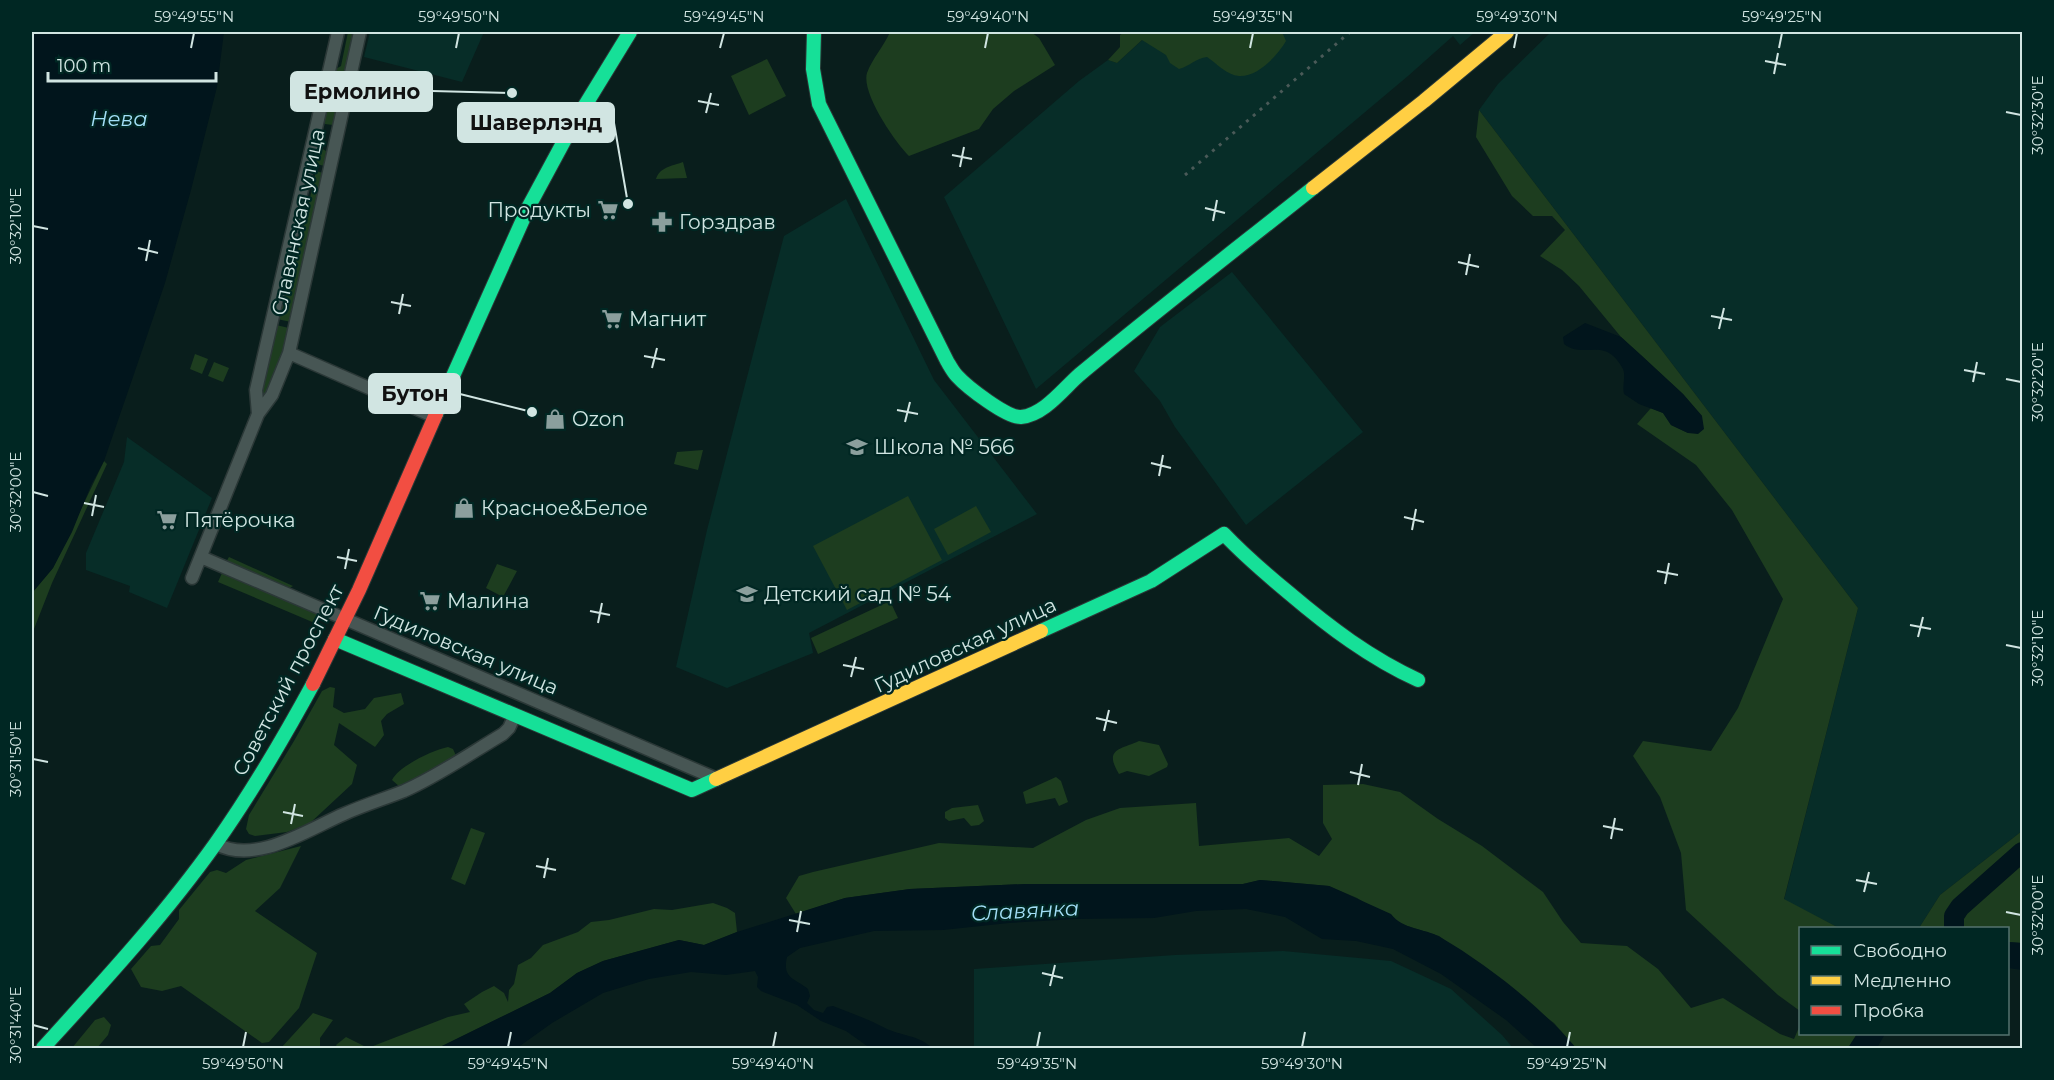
<svg xmlns="http://www.w3.org/2000/svg" width="2054" height="1080" font-family="Montserrat,sans-serif">
<style>
.built{fill:#072d28}
.green{fill:#1d3d1f}
.water{fill:#01151c}
.lines{fill:none;stroke-linecap:round;stroke-linejoin:round}
.river{stroke:#01151c;stroke-width:20}
.street-casing{stroke:#2b3837;stroke-width:15}
.fast-casing{stroke:#2b3837;stroke-width:16}
.slow-casing{stroke:#2b3837;stroke-width:16}
.jam-casing{stroke:#2b3837;stroke-width:16}
.street{stroke:#475654;stroke-width:12}
.fast{stroke:#16e098;stroke-width:14}
.slow{stroke:#ffcf43;stroke-width:14}
.jam{stroke:#f24e42;stroke-width:14}
.rail{stroke:#4a5a58;stroke-width:3;stroke-dasharray:3 6;stroke-linecap:butt}
.ticks{fill:none;stroke:#d1e5e2;stroke-width:2}
.labels{text-anchor:middle;stroke-width:4.5;stroke-linejoin:round;paint-order:stroke}
.poi-label{font-size:20px;fill:#d1e5e2;stroke:#002723;text-anchor:start}
.street-label{font-size:20px;fill:#d1e5e2;stroke:#002723}
.water-label{font-size:21px;font-style:italic;fill:#a2def6;stroke:#002723}
.leader{fill:none;stroke:#d1e5e2;stroke-width:2}
.callout-dot{fill:#d1e5e2;stroke:#002723;stroke-width:2}
.callout{fill:#d1e5e2;stroke:#d1e5e2;stroke-width:2}
.callout-label{font-size:21px;text-anchor:middle;font-weight:bold;fill:#111}
.neatline{fill:none;stroke:#d1e5e2;stroke-width:2}
.ticks-label{font-size:15px;text-anchor:middle;fill:#d1e5e2}
</style>
<rect width="100%" height="100%" fill="#091e1c"/>
<!-- built -->
<path class="built" d="M370,32h114l-22,50 -98,-25z
M1151,32h324l-15,13 -7,-9 -45,40 -372,313 -92,-192 135,-116 29,-21 9,3z
M1551,32h471v799l-82,64 -21,33h-80l-55,-28 74,-292 -379,-498 19,-26z
M846,199l88,181 103,134 -228,119 4,20 -86,35 -51,-21 31,-137 77,-294z
M1232,272l131,160 -117,93 -71,-98 -15,-26 -26,-30 26,-44z
M127,437l85,61 -45,110 -38,-16 1,-6 -44,-16v-17l38,-91z
M1283,951l108,10 60,28 51,46 11,13h-539v-79l201,-14z"/>
<!-- green -->
<path class="green" d="M348,32h9l-22,92 -2,1 -8,-1 -2,-6 11,-48 7,-4z
M890,32h141l8,6 16,27 -41,26 -21,18 -14,20 -70,27c-14,-14 -48,-63 -42,-83 5,-14 17,-27 23,-41z
M1124,32h158l4,9c-8,14 -28,36 -47,35 -12,-1 -23,-13 -32,-19 -11,1 -17,9 -28,12l-9,-6 -4,-8 -24,-15 -25,23 -9,-3 12,-13v-12z
M767,59l19,37 -37,19 -18,-39z
M1479,110l379,498 -74,291 55,29h-39v83l-22,-16 -92,-85 -5,-57 -21,-56 -27,-41 10,-15 68,10 27,-43 45,-109 -51,-89 -36,-45 -59,-41 14,-16 12,5 8,12 17,8 14,-17 -19,-22 -62,-57 -42,-51 -17,-16 -22,-14 25,-26 -13,-14h-19l-21,-20 -36,-59z
M319,147l7,4 -1,15 -14,-3 5,-14z
M683,162l4,16 -31,1c4,-12 16,-13 27,-17z
M316,171l7,2 -32,149 -14,-3 12,-55 7,-4z
M276,325l13,3 -6,29 -17,37h-3l-1,-5z
M195,354l13,5 -6,15 -12,-5z
M214,362l15,6 -6,14 -15,-6z
M703,450l-5,20 -24,-6 3,-12z
M104,461l3,3 -55,119 -20,51v-41l21,-25z
M908,496l34,64 -95,50 -34,-64z
M976,506l15,26 -43,23 -14,-26z
M229,557l64,29 -5,3 -62,-27z
M497,564l20,7 -14,26 -17,-9z
M222,573l99,43 -4,8 -99,-42z
M890,601l8,17 -80,36 -7,-16z
M330,687l5,1 -2,19 11,6 21,-4 9,-11 27,-5 3,11 -17,10 -6,7 3,14 -9,12 -36,-24 -5,22 23,20 -5,19 -43,40 -22,8 -32,4 -6,-2 -3,-5 3,-14 45,-74 28,-50z
M1139,741l20,4 9,19 -1,3 -18,9 -22,-5 -8,3c-15,-25 0,-24 20,-33z
M448,747l5,2 4,9 -5,4 -10,1 -18,13 -15,5 -9,6 -8,-7c7,-14 41,-30 56,-33z
M1056,777l5,4 7,21 -9,4 -4,-8 -29,6 -3,-12z
M1363,784l37,8 38,27 44,27 61,46 20,30 18,21 46,3 31,23 33,39 32,-10 57,36 14,5 6,-14v9h57l-9,14h-272l-22,-25 -115,-87 -41,-13 -41,-25 -28,-12 -69,-6 -17,4h-217l-116,5 -65,9 -49,16 -10,-16 13,-22 14,-4 126,-29 94,5 53,-28 34,-12 76,-5 3,43 90,-8 30,18 13,-17 -9,-16v-38z
M978,805l6,16 -5,4 -8,1 -7,-8 -15,3 -4,-3v-6l7,-4z
M471,828l14,5 -20,52 -14,-6z
M2022,831v11l-3,4 -38,37 -24,18 -7,15 -1,12h-30l21,-33z
M301,846l-21,42 -25,23 62,42 -18,55 -30,34 -7,1 -81,-57 -19,5 -21,-4 -10,-18 20,-23 9,-1 19,-26v-9l31,-38 7,-2 9,3 20,-13z
M2022,859v84l-14,-1v-14h-51l3,-17z
M713,903l14,5 8,5 2,19 -33,13 -25,-5 -76,21 -26,12 -27,20 -112,55h-100l-2,-3 10,-8 22,11 80,-31 22,-5 -6,-8 18,-12 12,-6 10,7 4,9 1,-12 5,-6 4,-19 13,-7 12,-13 35,-13 13,-10 18,-2 45,-11 18,1z
M313,1013l20,7 -13,18v10h-39z
M104,1017l7,8 -3,10 -11,13h-25l23,-28z"/>
<!-- water -->
<path class="water" d="M32,32h192l-7,55 -26,103 -26,93 -31,91 -30,87 -13,24 -19,47 -19,36 -21,25z
M1585,323l36,14 20,18 42,39 19,22 2,13 -6,5 -10,-1 -17,-8 -8,-12 -24,-9 -15,-10c-2,-8 2,-18 -1,-25 -18,-34 -39,-9 -59,-25l-1,-7z
M1260,880l69,6 62,28c12,16 33,14 49,23 48,28 100,69 136,111h-39l-31,-28 -65,-46 -48,-25 -37,-8 -34,-2 -37,-22 -39,-8 -50,2 -42,7 -78,1 -67,4 -66,7 -69,1 -74,17 -13,9c-5,22 8,21 21,32l2,7 -3,7 7,7 9,3 4,-6 6,-1c18,7 35,13 52,22 16,8 34,7 47,20h-62l-24,-17 -25,-10 -24,-16 -36,-14 -4,-4 1,-10 -3,-6 -29,4 -35,-3 -42,7 -46,14 -51,30 -35,25h-79l112,-55 27,-20 26,-12 76,-21 25,5 33,-13 108,-34 65,-9 116,-5h217z
M2008,942l14,1v27l-14,-2z
M1857,1034h28l-8,14h-29z"/>
<g class="lines">
<!-- river -->
<path class="river" d="M1954,928v-12l6,-9 62,-55"/>
<!-- street casing -->
<g class="street-casing">
<path id="street" d="M289,353l146,64
M258,414l-2,-24 82,-358
M201,557l516,222
M192,578l66,-164 14,-19 17,-42 71,-321
M216,844c40,21 91,-14 128,-30 20,-9 40,-15 60,-23 34,-15 67,-38 99,-57l6,-6 6,-13"/>
</g>
<!-- fast casing -->
<g class="fast-casing">
<path id="fast" d="M814,32l-1,37 6,35 128,257c3,5 6,11 10,15 10,11 50,42 64,41 23,-2 42,-28 58,-42 77,-64 156,-125 234,-187
M436,414l93,-208 41,-76 60,-98
M1041,631l110,-50 73,-47c20,21 42,40 65,59 40,34 81,65 129,87
M335,639l357,151 24,-11
M43,1048c60,-66 121,-132 173,-205 36,-51 67,-104 97,-159"/>
</g>
<!-- slow casing -->
<g class="slow-casing">
<path id="slow" d="M1313,188l111,-87 83,-69
M716,779l325,-148"/>
</g>
<!-- jam casing -->
<g class="jam-casing">
<path id="jam" d="M313,684l46,-94 77,-176"/>
</g>
<!-- street -->
<use href="#street" class="street"/>
<!-- fast -->
<use href="#fast" class="fast"/>
<!-- slow -->
<use href="#slow" class="slow"/>
<!-- jam -->
<use href="#jam" class="jam"/>
<!-- rail -->
<path class="rail" d="M1185,175l165,-143"/>
</g>
<!-- ticks -->
<path class="ticks" d="M191,48l3,-15M456,48l3,-15M720,48l4,-15M985,48l3,-15M1250,48l3,-15M1514,48l3,-15M1779,48l3,-15M1765,61l21,4M1774,74l4,-21M698,101l21,4M2006,112l15,3M706,113l5,-20M952,155l20,4M960,167l4,-20M1205,208l20,5M1213,221l4,-21M33,226l15,3M138,248l20,5M146,261l4,-21M1458,262l21,5M1466,275l4,-21M391,302l20,4M399,314l4,-20M1711,316l21,4M1719,329l5,-21M644,356l21,4M652,368l5,-20M1964,370l21,4M2006,379l15,3M1973,382l4,-20M897,410l21,4M905,422l5,-20M1151,463l20,5M1159,476l4,-21M33,492l15,4M84,503l20,4M92,516l4,-21M1404,517l20,5M1412,530l4,-21M337,557l20,4M345,569l4,-20M1657,571l21,4M1665,584l4,-21M590,611l20,4M598,623l4,-20M1910,625l21,4M1918,637l5,-20M2006,645l15,3M843,665l21,4M851,677l5,-20M1096,718l21,5M1104,731l5,-21M33,759l15,3M1350,772l20,5M1358,785l4,-21M283,812l20,4M291,824l4,-20M1603,826l20,4M1611,839l4,-21M536,866l20,4M544,878l4,-20M1856,880l21,4M1864,892l5,-20M2006,912l15,3M789,920l21,4M797,932l4,-21M1042,973l21,5M1050,986l5,-21M33,1025l15,4M243,1047l3,-15M508,1047l3,-15M773,1047l3,-15M1037,1047l3,-15M1302,1047l3,-15M1567,1047l3,-15"/>
<!-- icons -->
<defs>
<g id="supermarket-bare" transform="scale(1.62)"><path d="M-6-5.5h2.5l.6 2H6L4.5 2H-2.5L-4.4-4H-6ZM-1.5 3.2a1.3 1.3 0 1 0 .1 0ZM3 3.2a1.3 1.3 0 1 0 .1 0Z" fill="#8b9f9d" stroke="#002723" stroke-width="2.5" paint-order="stroke"/></g>
<g id="pharmacy-bare" transform="scale(1.62)"><path d="M-2-6h4v4h4v4h-4v4h-4v-4h-4v-4h4Z" fill="#8b9f9d" stroke="#002723" stroke-width="2.5" paint-order="stroke"/></g>
<g id="shop-bare" transform="scale(1.62)"><path d="M-5-2.5h2.3a2.7 3.5 0 0 1 5.4 0H5L5.5 6h-11ZM-1.5-2.5h3a1.5 2.3 0 0 0-3 0Z" fill="#8b9f9d" stroke="#002723" stroke-width="2.5" paint-order="stroke"/></g>
<g id="school-bare" transform="scale(1.62)"><path d="M0-5L7-2L0 1L-7-2ZM-4 1L0 2.5L4 1V4Q0 6-4 4Z" fill="#8b9f9d" stroke="#002723" stroke-width="2.5" paint-order="stroke"/></g>
</defs>
<g fill-rule="evenodd">
<use href="#supermarket-bare" x="608" y="210"/>
<use href="#pharmacy-bare" x="662" y="222"/>
<use href="#supermarket-bare" x="612" y="319"/>
<use href="#shop-bare" x="555" y="419"/>
<use href="#school-bare" x="857" y="447"/>
<use href="#shop-bare" x="464" y="508"/>
<use href="#supermarket-bare" x="167" y="520"/>
<use href="#school-bare" x="747" y="594"/>
<use href="#supermarket-bare" x="430" y="601"/>
</g>
<g class="labels">
<!-- poi labels -->
<g class="poi-label">
<text x="591" y="217" text-anchor="end">Продукты</text>
<text x="679" y="229">Горздрав</text>
<text x="629" y="326">Магнит</text>
<text x="572" y="426">Ozon</text>
<text x="874" y="454">Школа № 566</text>
<text x="481" y="515">Красное&amp;Белое</text>
<text x="184" y="527">Пятёрочка</text>
<text x="764" y="601">Детский сад № 54</text>
<text x="447" y="608">Малина</text>
</g>
<!-- street labels -->
<g class="street-label">
<text transform="translate(298 222) rotate(-78)" y="7">Славянская улица</text>
<text transform="translate(965 645) rotate(-25)" y="7">Гудиловская улица</text>
<text transform="translate(466 650) rotate(23)" y="7">Гудиловская улица</text>
<text transform="translate(288 680) rotate(-62)" y="7">Советский проспект</text>
</g>
<!-- water labels -->
<g class="water-label">
<text x="119" y="126">Нева</text>
<text transform="translate(1025 911) rotate(-3)" y="7">Славянка</text>
</g>
</g>
<!-- callouts -->
<path class="leader" d="M512 93L432 91M628 204L614 123M532 412L460 394"/>
<g class="callout-dot">
<circle cx="512" cy="93" r="6"/>
<circle cx="628" cy="204" r="6"/>
<circle cx="532" cy="412" r="6"/>
</g>
<g class="callout">
<rect x="291" y="72" width="141" height="39" rx="6"/>
<rect x="458" y="103" width="156" height="39" rx="6"/>
<rect x="369" y="374" width="91" height="39" rx="6"/>
</g>
<g class="callout-label">
<text x="362" y="99">Ермолино</text>
<text x="536" y="130">Шаверлэнд</text>
<text x="415" y="401">Бутон</text>
</g>
<!-- border -->
<rect width="2054" height="1080" fill="none" stroke="#002723" stroke-width="66"/>
<!-- legend -->
<rect x="1799" y="927" width="210" height="108" fill="#002723" stroke="#54736f" stroke-width="1.5"/>
<rect x="1811" y="946" width="30" height="9" fill="#16e098" stroke="#54736f" stroke-width="1.5"/>
<text x="1853" y="957" font-size="18" fill="#d1e5e2">Свободно</text>
<rect x="1811" y="976" width="30" height="9" fill="#ffcf43" stroke="#54736f" stroke-width="1.5"/>
<text x="1853" y="987" font-size="18" fill="#d1e5e2">Медленно</text>
<rect x="1811" y="1006" width="30" height="9" fill="#f24e42" stroke="#54736f" stroke-width="1.5"/>
<text x="1853" y="1017" font-size="18" fill="#d1e5e2">Пробка</text>
<!-- scale -->
<path d="M48 72v9h168v-9" fill="none" stroke="#d1e5e2" stroke-width="3"/>
<text x="57" y="72" font-size="18" fill="#d1e5e2" stroke="#002723" stroke-width="4.5" paint-order="stroke">100 m</text>
<rect x="33" y="33" width="1988" height="1014" class="neatline"/>
<g class="ticks-label">
<text x="194" y="22">59°49'55"N</text>
<text x="459" y="22">59°49'50"N</text>
<text x="724" y="22">59°49'45"N</text>
<text x="988" y="22">59°49'40"N</text>
<text x="1253" y="22">59°49'35"N</text>
<text x="1517" y="22">59°49'30"N</text>
<text x="1782" y="22">59°49'25"N</text>
<text transform="translate(2038 115) rotate(-90)" y="5">30°32'30"E</text>
<text transform="translate(16 226) rotate(-90)" y="5">30°32'10"E</text>
<text transform="translate(2038 382) rotate(-90)" y="5">30°32'20"E</text>
<text transform="translate(16 492) rotate(-90)" y="5">30°32'00"E</text>
<text transform="translate(2038 648) rotate(-90)" y="5">30°32'10"E</text>
<text transform="translate(16 759) rotate(-90)" y="5">30°31'50"E</text>
<text transform="translate(2038 915) rotate(-90)" y="5">30°32'00"E</text>
<text transform="translate(16 1025) rotate(-90)" y="5">30°31'40"E</text>
<text x="243" y="1069">59°49'50"N</text>
<text x="508" y="1069">59°49'45"N</text>
<text x="773" y="1069">59°49'40"N</text>
<text x="1037" y="1069">59°49'35"N</text>
<text x="1302" y="1069">59°49'30"N</text>
<text x="1567" y="1069">59°49'25"N</text>
</g>
</svg>
